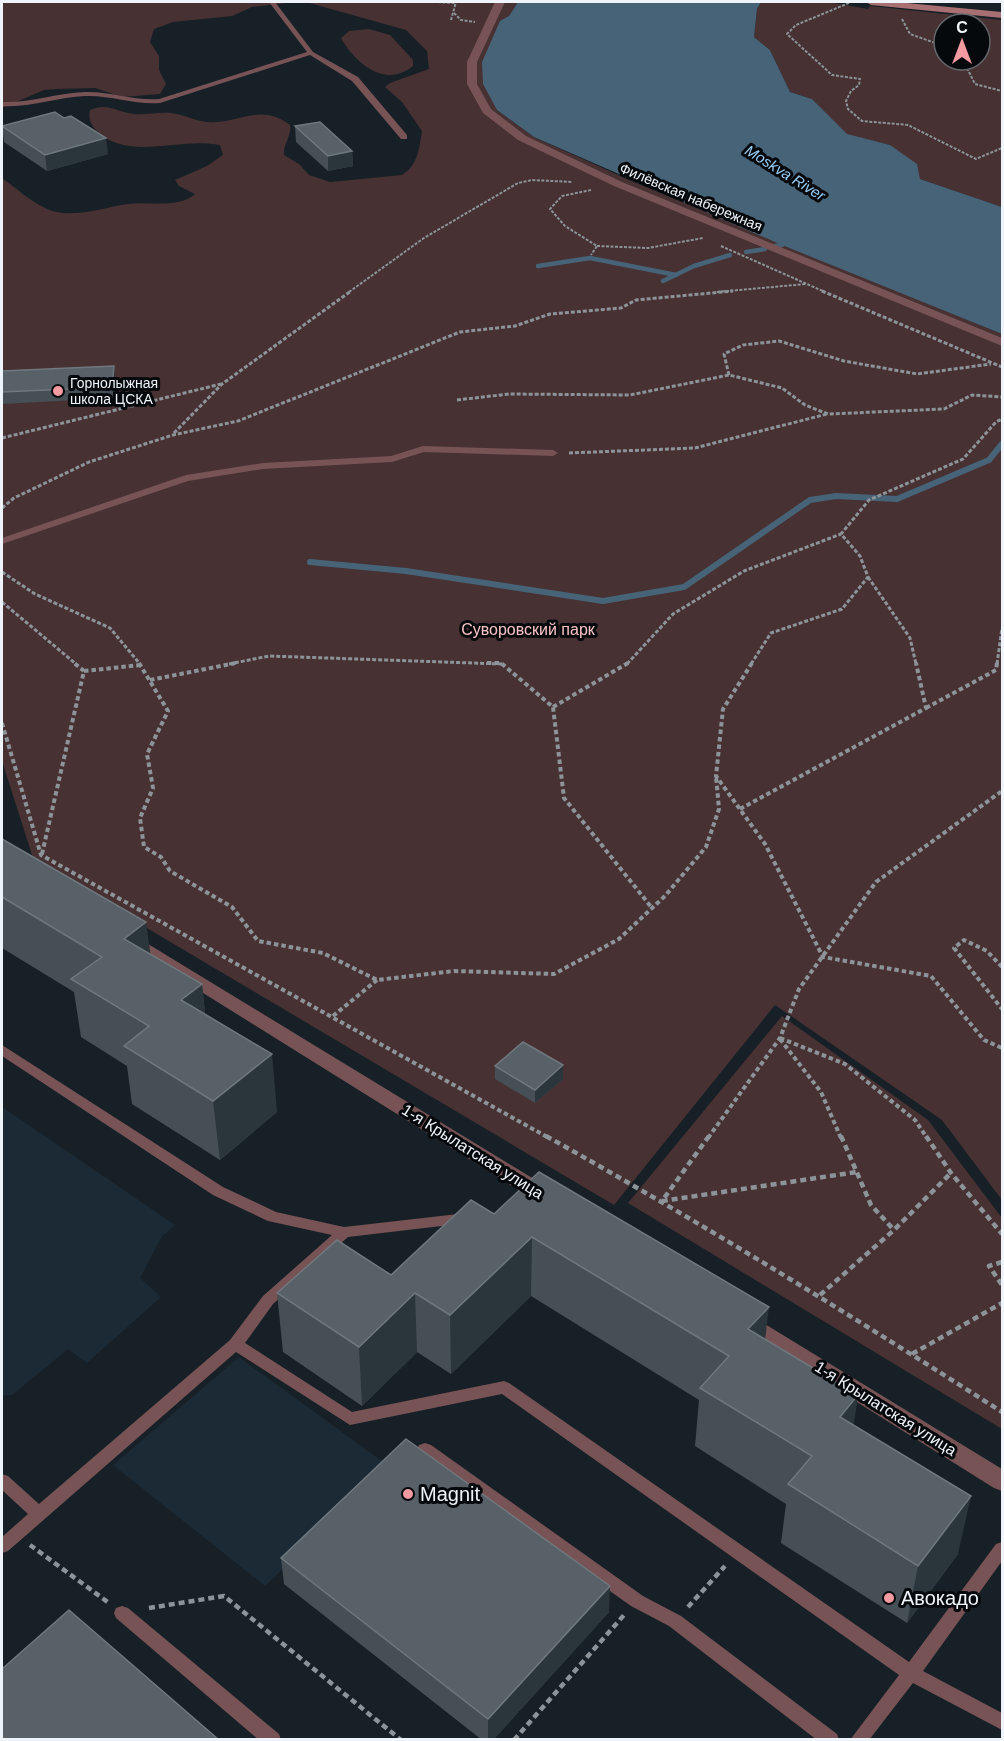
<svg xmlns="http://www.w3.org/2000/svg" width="1004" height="1741" viewBox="0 0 1004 1741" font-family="Helvetica,sans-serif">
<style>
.built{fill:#1c2a35}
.green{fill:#473132;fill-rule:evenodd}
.water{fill:#476377}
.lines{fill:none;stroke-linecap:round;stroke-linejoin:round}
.stream-far1{stroke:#476377;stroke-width:4.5}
.stream{stroke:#476377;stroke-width:6}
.path-far3{stroke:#8c9499;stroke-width:2;stroke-dasharray:3 1.5;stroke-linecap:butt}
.path-far2{stroke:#8c9499;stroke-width:3;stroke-dasharray:4 2;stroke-linecap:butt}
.path-far1{stroke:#8c9499;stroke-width:4;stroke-dasharray:4.5 3;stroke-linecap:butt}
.path{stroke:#8c9499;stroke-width:4.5;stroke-dasharray:6 4;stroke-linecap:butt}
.lane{fill:#775355;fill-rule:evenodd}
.street{fill:#775355;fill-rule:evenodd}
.secondary{fill:#a87073;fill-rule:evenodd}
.wall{fill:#464f56}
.shaded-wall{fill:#2b353c}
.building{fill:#586168;stroke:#6f787e;stroke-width:1.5}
.poi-dot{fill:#f49aa1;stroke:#06090c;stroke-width:2}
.labels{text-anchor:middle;stroke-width:6;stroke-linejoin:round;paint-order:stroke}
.far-street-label{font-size:14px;fill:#eef4f9;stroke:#06090c}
.far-poi-label{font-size:14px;fill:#eef4f9;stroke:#06090c;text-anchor:start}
.far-water-label{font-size:15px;font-style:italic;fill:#99cdf4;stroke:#06090c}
.park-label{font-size:16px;fill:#f8c3c6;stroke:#06090c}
.street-label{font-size:16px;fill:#eef4f9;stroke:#06090c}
.near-poi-label{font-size:20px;fill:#eef4f9;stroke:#06090c;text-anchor:start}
</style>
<rect width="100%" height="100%" fill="#172027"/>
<g class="built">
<polygon points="2,1107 175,1225 162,1236 140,1278 161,1297 87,1363 68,1349 12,1395 2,1396"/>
<polygon points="239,1357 390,1467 265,1586 113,1465"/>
</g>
<g class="green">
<polygon points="2,2 295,2 252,7 232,16 173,22 154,29 150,42 159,56 159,70 166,84 160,94 122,97 95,88 57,89 44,90 2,108"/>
<path d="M306,2H518L509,16L497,110L534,137L629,180L1002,334V1200L942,1120L775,1005L614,1205L34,861L2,761V178C16,188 31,202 47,209C70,220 105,207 128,204C149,201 178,209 195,194L179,186L175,180L207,166L223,155L220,145C178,137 129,162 97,131C91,125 88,119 90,110C108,102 116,112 134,114C146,115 158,112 171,113C183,114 194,121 207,122C240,124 260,102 290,125C292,136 283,144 284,155L299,164L309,175L330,182L402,175C418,165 419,149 422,131L402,102L385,87L390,83L429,69L427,51L406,30Z"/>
<path d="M761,2H828L868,9L870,6L1002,20V207L920,179L890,145L847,135L812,99L790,92L770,50L754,37L757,9ZM944,24H980V60H944Z"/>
<path d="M369,29L390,35L413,60V66C385,89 355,63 341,38L349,31Z"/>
<polygon points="782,1016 928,1120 1002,1218 1002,1429 628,1203"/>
</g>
<polygon class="water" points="518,2 761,2 757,9 754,37 770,50 790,92 812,99 847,134 890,145 917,164 920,179 1002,207 1002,334 782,245 534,137 497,110 483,84 482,62 500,21 509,16"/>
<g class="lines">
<g class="stream-far1">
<polyline points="775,246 782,245"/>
<polyline points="746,252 765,249"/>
<polyline points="538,266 590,258 676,275"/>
<polyline points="663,281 694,266 730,255"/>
</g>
<polyline class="stream" points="310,562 406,571 603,601 684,587 810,500 836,496 897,499 989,460 1002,444"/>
<g class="path-far3">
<polyline points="438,2 455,3"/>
<polyline points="849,3 796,25 787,34 832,75 860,79 859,85 851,91 846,101 848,109 862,121 908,125 976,159 1002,148"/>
<polyline points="454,13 461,20 475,22"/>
<polyline points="902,19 910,34 944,46"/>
<polyline points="451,20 456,2"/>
<polyline points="963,60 975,84 1002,91"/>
<polyline points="591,190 562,196 550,209 565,226 597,246 591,255"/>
<polyline points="597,246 648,248 703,238"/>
<polyline points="721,246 825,292"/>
<polyline points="349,292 424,238 518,183 532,180 572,182"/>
<polyline points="717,292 806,284"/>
</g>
<g class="path-far2">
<polyline points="822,291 1002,367"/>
<polyline points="729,375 724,354 743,345 779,341 844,361 917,374 991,364"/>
<polyline points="457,400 509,394 630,395 729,375 782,388 805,405 828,414 944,409 972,395 1002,397"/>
<polyline points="174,433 222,384 351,291"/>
<polyline points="2,438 221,384"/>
<polyline points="569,453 695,448 827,414"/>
<polyline points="2,508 14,498 89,462 173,435 238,421 460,332 515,326 550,314 621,308 636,300 733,291"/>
<polyline points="2,572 35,594 110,628 140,664"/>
<polyline points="868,577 910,638 916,664"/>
<polyline points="2,602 76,664"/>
<polyline points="229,664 269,656 502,664"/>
<polyline points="627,664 673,614 744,571 841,534"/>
<polyline points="751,664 771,633 842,609 868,577 860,556 841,534 869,500 963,459 996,422 1002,419"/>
<polyline points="997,664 1002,628"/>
</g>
<g class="path-far1">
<polyline points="139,663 168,711 147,754 153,788 140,818 144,847 161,857 170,871 232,907 258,941 323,953 377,980 454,971 554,974 619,939 665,896 706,847 719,809 716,776"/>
<polyline points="487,663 501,663 553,707 564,798 652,908"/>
<polyline points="752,663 723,709 716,776 765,844 823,957 931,976 984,1040 1002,1048"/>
<polyline points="84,671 141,665"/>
<polyline points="150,680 236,663"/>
<polyline points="553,707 628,663"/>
<polyline points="926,708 996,670 997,663"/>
<polyline points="2,723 41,855 549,1138"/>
<polyline points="740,809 926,708 916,663"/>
<polyline points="42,854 84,671 74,663"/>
<polyline points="1002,967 987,951 964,940 954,948 1002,1009"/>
<polyline points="333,1016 377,980"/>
<polyline points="780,1038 845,1064 915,1120 927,1138"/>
<polyline points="780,1039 821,1092 841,1138"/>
<polyline points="708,1138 780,1038 799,989 876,882 1002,791"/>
</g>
<g class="path">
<path d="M546,1136C702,1223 852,1316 1002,1412"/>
<polyline points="709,1136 662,1201 857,1172"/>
<polyline points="841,1136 871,1205 894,1230"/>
<polyline points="926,1136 951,1173 1002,1234"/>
<polyline points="1002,1262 989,1266 1002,1285"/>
<polyline points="820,1295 894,1230 951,1173"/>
<polyline points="912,1354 1002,1303"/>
<polyline points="30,1545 109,1603"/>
<polyline points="688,1607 725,1566"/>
<polyline points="149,1608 224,1596 401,1740"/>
<polyline points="514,1740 624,1615"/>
</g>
<g class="lane">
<path d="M269,2H275L313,52L358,77L407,135V139H401L352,81L310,55L160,103C135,105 111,95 85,96C57,97 30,108 2,106V102C30,103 57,93 85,92C110,91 134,101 159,99L307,52Z"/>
<polygon points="423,446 553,450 558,453 553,456 424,452 392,462 263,469 188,481 2,544 2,538 186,475 263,463 391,456"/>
<polygon points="2,1045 223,1187 276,1212 344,1227 467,1213 472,1214 474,1218 472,1222 467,1223 348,1237 273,1304 245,1343 352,1412 504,1381 509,1383 909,1662 996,1544 1002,1542 1002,1561 923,1671 1002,1713 1002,1730 913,1683 869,1740 850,1740 899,1675 502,1394 350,1425 236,1352 8,1551 2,1553 2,1537 28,1514 2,1490 2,1474 8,1476 39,1504 230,1340 263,1296 332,1235 268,1221 213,1195 2,1056"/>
<polygon points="425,1443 431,1445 643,1596 681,1616 837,1734 839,1740 817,1740 669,1626 631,1606 419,1455 417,1450 419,1445"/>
<polygon points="122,1606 128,1608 279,1734 281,1740 259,1740 116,1618 114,1613 116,1608"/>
</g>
<g class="street">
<polygon points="495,2 505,2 477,62 477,84 491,109 526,136 622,182 1002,338 1002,346 614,186 518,140 483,113 467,84 467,62"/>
<polygon points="130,933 552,1190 556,1196 552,1202 545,1204 538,1202 123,943 121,939 123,935"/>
<polygon points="747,1313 1002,1469 1002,1491 994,1488 739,1328 736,1322 739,1316"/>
</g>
<polygon class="secondary" points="866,2 896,2 1002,12 1002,18 871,5"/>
</g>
<g class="wall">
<polygon points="2,126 108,154 47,171 4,142"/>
<polygon points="295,126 352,151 353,166 328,171 296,142"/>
<polygon points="2,371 115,378 114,398 2,404"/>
<polygon points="2,839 151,954 202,984 205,1014 277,1112 220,1160 132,1104 127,1066 81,1037 74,992 2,948"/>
<polygon points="563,1065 563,1079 535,1103 495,1079 495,1066"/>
<polygon points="494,1214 765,1339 858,1395 853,1425 958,1554 907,1623 781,1543 786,1504 695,1446 699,1400 531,1296 451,1374 417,1352 362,1406 283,1352 277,1293 391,1275"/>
<polygon points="281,1558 609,1612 493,1740 482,1740 284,1584"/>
</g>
<g class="shaded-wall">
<polygon points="106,138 108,154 47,171 45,155"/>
<polygon points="352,151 353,166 328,171 328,156"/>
<polygon points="114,366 115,378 114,398 112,387"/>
<polygon points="146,922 154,980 124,939"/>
<polygon points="202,984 208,1042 181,1000"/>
<polygon points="272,1054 277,1112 220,1160 213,1101"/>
<polygon points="563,1065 563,1079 535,1103 535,1090"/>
<polygon points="532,1237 531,1296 451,1374 450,1315"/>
<polygon points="415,1293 417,1352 362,1406 359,1347"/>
<polygon points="769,1307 762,1365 748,1329"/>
<polygon points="858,1395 849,1454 840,1417"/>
<polygon points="971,1496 958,1554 907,1623 918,1566"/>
<polygon points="610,1586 609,1612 493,1740 488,1740 488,1719"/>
</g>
<g class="building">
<polygon points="55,112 64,118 71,116 106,138 45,155 2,126"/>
<polygon points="320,122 352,151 328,156 295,126"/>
<polygon points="114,366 112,387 2,392 2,371"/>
<polygon points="2,839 146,922 124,939 202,984 181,1000 272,1054 213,1101 124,1046 149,1026 71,979 102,957 2,897"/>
<polygon points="523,1042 563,1065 535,1090 495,1066"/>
<polygon points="539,1172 769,1307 748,1329 858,1395 840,1417 971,1496 918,1566 788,1484 812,1456 700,1388 729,1356 532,1237 450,1315 415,1293 359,1347 277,1293 337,1240 391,1275 471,1200 494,1214"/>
<polygon points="406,1439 610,1586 488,1719 281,1558"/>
<polygon points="69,1610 219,1740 2,1740 2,1669"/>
</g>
<g class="poi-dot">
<circle cx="58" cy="391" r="6"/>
<circle cx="408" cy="1494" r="6"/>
<circle cx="889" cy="1598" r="6"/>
</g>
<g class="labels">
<g class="far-street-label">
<text transform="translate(691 197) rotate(23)" y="5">Филёвская набережная</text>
</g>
<g class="far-poi-label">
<text x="70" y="388">Горнолыжная<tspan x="70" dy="16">школа ЦСКА</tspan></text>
</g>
<g class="far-water-label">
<text transform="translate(785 173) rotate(32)" y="5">Moskva River</text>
</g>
<g class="park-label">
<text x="528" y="635">Суворовский парк</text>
</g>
<g class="street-label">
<text transform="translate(473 1151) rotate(32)" y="6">1-я Крылатская улица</text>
<text transform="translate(886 1408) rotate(32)" y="6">1-я Крылатская улица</text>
</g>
<g class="near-poi-label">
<text x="420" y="1501">Magnit</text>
<text x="901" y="1605">Авокадо</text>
</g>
</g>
<rect width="1004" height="1741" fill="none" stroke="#eef4f9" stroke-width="6"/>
<g transform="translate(962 42)"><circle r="28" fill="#06090c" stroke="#63676b" stroke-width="1.5"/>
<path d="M0-4.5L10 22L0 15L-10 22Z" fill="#f49aa1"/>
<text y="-9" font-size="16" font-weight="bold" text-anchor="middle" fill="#eef4f9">С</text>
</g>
</svg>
